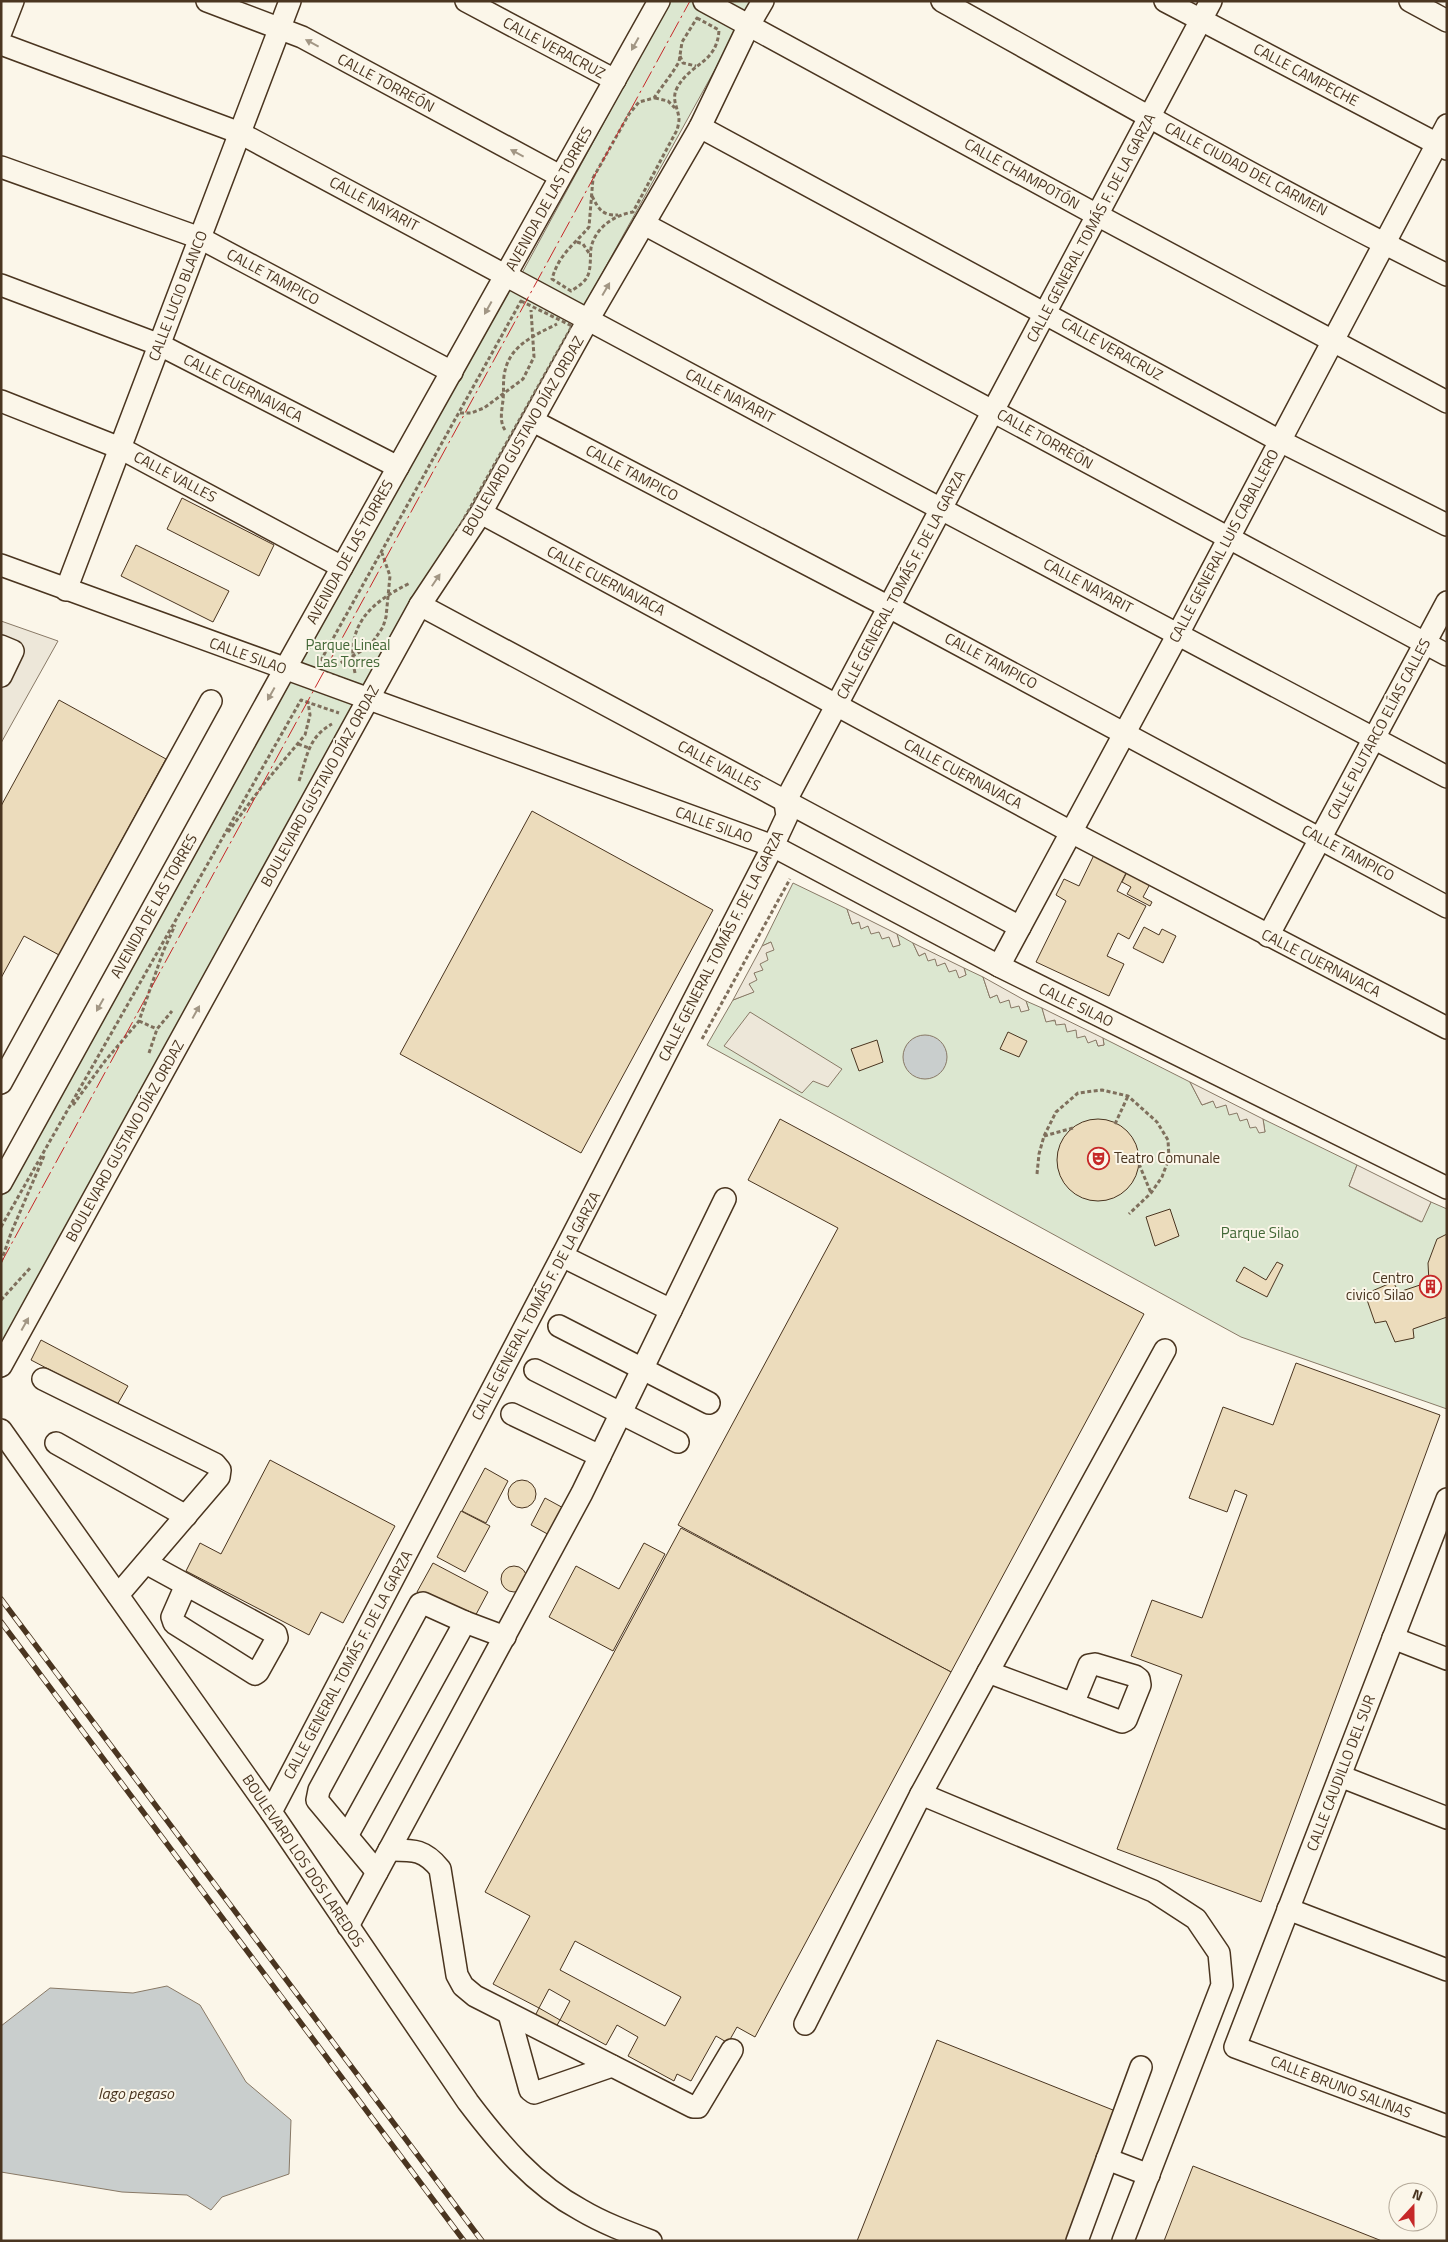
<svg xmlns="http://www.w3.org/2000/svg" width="1448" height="2242" viewBox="0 0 1448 2242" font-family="'Titillium Web',sans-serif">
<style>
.green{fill:#dce7d0;stroke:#887966}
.parking{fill:#ede7d9;stroke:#887966}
.water{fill:#c9cecd;stroke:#887966}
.building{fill:#ecdcbc;stroke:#4a3520;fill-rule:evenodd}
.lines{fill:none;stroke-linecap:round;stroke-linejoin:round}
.minor-casing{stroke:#4a3520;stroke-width:24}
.path{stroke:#7f6f5c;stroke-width:3;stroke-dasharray:4 2.5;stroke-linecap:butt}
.minor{stroke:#fbf6e9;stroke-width:21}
.rail-casing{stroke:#4a3520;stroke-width:5.5}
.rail{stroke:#fbf6e9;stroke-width:4;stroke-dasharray:11;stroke-linecap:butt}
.power{stroke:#c62828;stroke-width:1;stroke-dasharray:18 4 2.5 4;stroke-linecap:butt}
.oneway{fill:#a29684}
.labels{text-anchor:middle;stroke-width:4;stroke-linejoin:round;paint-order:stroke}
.street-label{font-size:15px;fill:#4a3520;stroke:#fbf6e9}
.park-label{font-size:15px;fill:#436837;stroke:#fbf6e9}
.poi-label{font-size:15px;fill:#4a3520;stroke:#fbf6e9;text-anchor:start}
.water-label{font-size:16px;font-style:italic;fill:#4a3520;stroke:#fbf6e9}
</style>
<rect width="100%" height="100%" fill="#fbf6e9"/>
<g class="green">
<polygon points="670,1 753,1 365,701 1,1365 1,1197 513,283 516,284"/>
<path d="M793,883L847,909L852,924L859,922L889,937L900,945L897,934L913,943L919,956L925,953L966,975L964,968L983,977L990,998L997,995L1029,1010L1026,1001L1042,1008L1046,1021C1064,1018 1080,1034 1096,1040L1098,1046L1104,1045L1103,1038L1190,1082L1202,1105L1213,1101L1226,1105L1265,1132L1263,1119L1357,1165L1349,1186L1421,1222L1431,1202L1447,1209V1409L1241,1337L707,1045L733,1000L753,992L749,984L771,942L762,946Z"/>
</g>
<g class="parking">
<polygon points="1,621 58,641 1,743"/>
<polygon points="847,909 897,934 900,945 893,947 889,937 882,939 879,932 871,934 868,926 861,929 859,922 852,924"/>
<polygon points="771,942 774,950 766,953 768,960 760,964 763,970 754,973 757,980 749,984 754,992 733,1000 762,946"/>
<polygon points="913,943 964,968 966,975 959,978 956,970 949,972 945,963 937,966 935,959 928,961 925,953 919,956"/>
<polygon points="983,977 1026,1001 1029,1010 1021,1012 1019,1006 1011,1008 1009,1000 1000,1003 997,995 990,998"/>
<polygon points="1042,1008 1103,1038 1104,1045 1098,1046 1096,1040 1088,1043 1085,1036 1077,1038 1076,1030 1067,1032 1065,1024 1056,1025 1055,1020 1046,1022"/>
<polygon points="750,1012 842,1069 828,1087 813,1081 802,1093 724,1046"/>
<polygon points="1190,1082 1263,1119 1265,1132 1259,1133 1256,1127 1250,1128 1247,1119 1240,1121 1237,1113 1229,1115 1226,1105 1216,1108 1213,1101 1202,1105"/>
<polygon points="1357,1165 1431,1202 1422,1222 1349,1186"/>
</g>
<g class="water">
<circle cx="925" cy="1057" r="22"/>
<polygon points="167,1986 200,2005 246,2082 291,2120 289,2174 222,2197 211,2210 187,2195 122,2192 1,2172 1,2026 50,1988 133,1993"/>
</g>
<g class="building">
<polygon points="182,498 274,545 259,576 167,529"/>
<polygon points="136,545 229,591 213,622 121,576"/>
<polygon points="59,700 166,759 59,955 24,936 1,978 1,806"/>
<polygon points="532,811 713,910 581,1153 400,1054"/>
<polygon points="1094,855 1127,871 1117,891 1146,906 1129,939 1118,933 1107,956 1124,964 1109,996 1036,962 1066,901 1056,895 1064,879 1079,886"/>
<polygon points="1127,872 1150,884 1143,897 1152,902 1150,906 1127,894 1131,887 1122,882"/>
<polygon points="1144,927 1159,935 1162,929 1176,936 1163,963 1133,948"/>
<polygon points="1008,1032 1027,1041 1019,1057 1000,1049"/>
<polygon points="877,1040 883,1062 859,1071 851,1049"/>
<polygon points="780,1119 1144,1314 951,1672 678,1525 838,1228 748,1180"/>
<circle cx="1098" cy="1160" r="41"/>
<polygon points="1170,1209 1179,1236 1155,1246 1146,1217"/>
<polygon points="1447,1234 1447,1317 1413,1329 1414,1338 1395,1342 1386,1321 1375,1323 1365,1294 1393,1282 1399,1292 1429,1282 1428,1263 1437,1239"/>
<polygon points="1277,1262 1283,1265 1267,1297 1236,1281 1244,1267 1266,1280"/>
<polygon points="41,1340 128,1386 117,1405 31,1360"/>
<polygon points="1296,1363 1440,1415 1261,1902 1117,1849 1182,1675 1131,1656 1152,1600 1202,1618 1247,1495 1235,1490 1227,1512 1189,1498 1223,1407 1273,1425"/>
<polygon points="270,1460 395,1526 343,1623 321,1612 309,1635 186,1571 200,1543 221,1554"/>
<polygon points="485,1468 508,1481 486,1523 462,1511"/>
<circle cx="522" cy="1494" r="14"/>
<polygon points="545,1498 567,1510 553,1537 531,1525"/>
<polygon points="461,1511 490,1526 465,1572 437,1557"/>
<path d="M681,1528L951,1672L755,2037L737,2027L728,2043L716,2036L691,2081L677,2074L674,2081L628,2056L638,2037L617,2025L606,2045L560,2020L570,2001L549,1989L539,2008L493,1984L530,1916L485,1892ZM575,1941L681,1997L665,2026L560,1970Z"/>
<polygon points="644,1543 665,1554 613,1651 549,1617 576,1566 619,1589"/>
<polygon points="433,1563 488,1592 472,1622 417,1592"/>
<circle cx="514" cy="1579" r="13"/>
<polygon points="539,2008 560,2020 556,2027 535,2016"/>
<polygon points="937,2040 1118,2112 1067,2241 857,2241"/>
<polygon points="1193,2166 1382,2241 1164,2241"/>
</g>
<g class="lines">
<defs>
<g id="minor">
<polyline points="207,1 302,37 560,176"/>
<polyline points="466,1 615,80"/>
<polyline points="704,1 1097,215 1447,402"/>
<path d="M942,1C1109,94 1275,190 1447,275"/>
<polyline points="1165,1 1447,149"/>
<polyline points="1410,1 1447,21"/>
<polyline points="1,32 13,1"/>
<polyline points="1,44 240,133 941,509 1447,777"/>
<polyline points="700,127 1280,441 1447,525"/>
<polyline points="1,167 200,238 452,372"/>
<polyline points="644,224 1447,655"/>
<polyline points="1,285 160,345 398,467"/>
<polyline points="1,401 120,448 342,567"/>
<polyline points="533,421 889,607 1447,907"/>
<polyline points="481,513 1071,832 1447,1028"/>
<polyline points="1,565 773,846 999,966 1447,1188"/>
<polyline points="66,590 290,1"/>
<polyline points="420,605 1020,927"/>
<polyline points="1,646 13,651 1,676"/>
<polyline points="1268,936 1447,602"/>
<polyline points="999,966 1178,634 1447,125"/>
<polyline points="1,1083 211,701"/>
<polyline points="1,1183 285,669 659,1"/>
<polyline points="562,1256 671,1310"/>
<polyline points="559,1326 709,1403"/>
<polyline points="1,1366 420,605 481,513 588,320 700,127 749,25 763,1"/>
<polyline points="535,1370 678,1442"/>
<polyline points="43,1379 215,1464 220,1470 219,1477 118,1595"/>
<polyline points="512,1414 600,1456"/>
<path d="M1,1430L271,1812L468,2102C499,2143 534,2185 581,2210C603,2223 627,2232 651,2241"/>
<polyline points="56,1443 186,1516"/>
<polyline points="1447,1499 1235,2047 1447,2126"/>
<polyline points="146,1563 276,1634 277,1638 258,1672 255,1674 174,1623 172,1617 186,1585"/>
<polyline points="1393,1638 1447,1659"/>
<polyline points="988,1672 1122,1722 1126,1720 1140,1685 1139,1679 1135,1676 1095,1664 1089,1665 1073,1704"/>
<polyline points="1340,1776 1447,1818"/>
<polyline points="921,1794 1153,1891 1196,1919 1219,1953 1222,1985 1123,2241"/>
<polyline points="271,1812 562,1256 773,846 787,816 785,802 1211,1"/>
<polyline points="347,1836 465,1622"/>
<path d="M389,1850C413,1850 424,1849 440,1869L457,1975L463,1986L475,1996L693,2107H698L732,2050"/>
<polyline points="377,1872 317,1800 319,1790 420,1604 423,1603 465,1622 505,1637"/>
<polyline points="1288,1909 1447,1970"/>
<polyline points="348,1926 582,1493 725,1199"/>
<polyline points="509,2014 530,2090 534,2093 612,2066"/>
<polyline points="805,2024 921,1794 1165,1350"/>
<polyline points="1107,2159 1149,2175"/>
<polyline points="1077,2241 1141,2067"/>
</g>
</defs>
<use href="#minor" class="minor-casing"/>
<g class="path">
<path d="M697,18L719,30C717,64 691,62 677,88C671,100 678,107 679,119C679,122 678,127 677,130L633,212C614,215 595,228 591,248C590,256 591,264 589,272C587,281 579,286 571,291L552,279C559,254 573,246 589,227L593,178L629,114L639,102L654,98L672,73L679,62L682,42Z"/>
<polyline points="680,56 683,63 696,66"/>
<polyline points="655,98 668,101 675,108"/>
<path d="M592,196C598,208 602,216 618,215"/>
<polyline points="577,242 583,244 591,256"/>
<polygon points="521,301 572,326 368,690 316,669"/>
<polyline points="460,413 471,413 484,408 523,379 534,357 531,310"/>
<path d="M505,430C499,421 502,410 503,400C504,392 503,384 504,376C508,346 533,336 557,324"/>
<polyline points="335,666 370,646 383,627 386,617 390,576 382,553"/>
<path d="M355,673C345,625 370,603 410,583"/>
<polyline points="298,744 309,748"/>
<path d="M299,781C307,757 308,737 332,724"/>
<polyline points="228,832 263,785 305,735 310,715 308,702"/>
<polyline points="139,1021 157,1029"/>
<polyline points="702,1039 790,879"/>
<polyline points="149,1053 157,1029 172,1011"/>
<polyline points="73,1105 105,1061 139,1021 163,952 175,925"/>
<polyline points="1115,1124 1128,1096"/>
<polyline points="1044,1136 1073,1128"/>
<polyline points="1139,1164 1151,1193"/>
<polyline points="1037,1174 1039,1154 1044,1136 1056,1112 1078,1093 1102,1090 1128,1096 1157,1122 1168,1140 1169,1158 1162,1177 1151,1193 1129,1214"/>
<polyline points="1,1227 301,700 339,713"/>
<polyline points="1,1262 11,1233 44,1156"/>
<polyline points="1,1300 31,1267"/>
</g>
<use href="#minor" class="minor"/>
<defs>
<g id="rail">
<polyline points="1,1599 482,2241"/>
<polyline points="1,1622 464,2241"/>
</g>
</defs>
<use href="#rail" class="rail-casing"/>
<use href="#rail" class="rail"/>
<polyline class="power" points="1,1263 690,1"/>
</g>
<defs><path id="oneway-solid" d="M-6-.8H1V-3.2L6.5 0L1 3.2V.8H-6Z" transform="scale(1.25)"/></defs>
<g class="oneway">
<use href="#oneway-solid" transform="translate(312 43) rotate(-152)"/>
<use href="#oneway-solid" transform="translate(635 44) rotate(119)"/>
<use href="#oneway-solid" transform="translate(517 153) rotate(-152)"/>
<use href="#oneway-solid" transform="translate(606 289) rotate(-60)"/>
<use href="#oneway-solid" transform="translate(488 308) rotate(119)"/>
<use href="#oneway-solid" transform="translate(436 580) rotate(-56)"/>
<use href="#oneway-solid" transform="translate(271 694) rotate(119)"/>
<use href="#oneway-solid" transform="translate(100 1005) rotate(119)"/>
<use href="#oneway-solid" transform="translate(196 1012) rotate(-61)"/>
<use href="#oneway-solid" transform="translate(25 1324) rotate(-61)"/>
</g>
<defs>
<symbol id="theatre-ring" viewBox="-11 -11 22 22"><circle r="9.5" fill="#fbf6e9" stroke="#c62828" stroke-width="1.5"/><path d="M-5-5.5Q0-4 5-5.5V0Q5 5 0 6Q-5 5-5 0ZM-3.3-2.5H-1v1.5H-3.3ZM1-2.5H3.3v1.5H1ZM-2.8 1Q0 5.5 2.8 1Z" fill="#c62828"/></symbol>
<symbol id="building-ring" viewBox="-11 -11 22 22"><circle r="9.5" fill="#fbf6e9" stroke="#c62828" stroke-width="1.5"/><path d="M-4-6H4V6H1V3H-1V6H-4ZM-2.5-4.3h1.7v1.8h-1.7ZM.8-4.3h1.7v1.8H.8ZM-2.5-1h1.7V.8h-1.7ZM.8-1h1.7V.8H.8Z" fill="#c62828"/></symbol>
</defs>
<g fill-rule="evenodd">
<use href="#theatre-ring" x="1086" y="1146" width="25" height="25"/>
<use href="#building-ring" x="1418" y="1274" width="25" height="25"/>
</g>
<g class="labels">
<g class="street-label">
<text transform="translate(554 48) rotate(28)" y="5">CALLE VERACRUZ</text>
<text transform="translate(1306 75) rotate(28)" y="5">CALLE CAMPECHE</text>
<text transform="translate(386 83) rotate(28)" y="5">CALLE TORREÓN</text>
<text transform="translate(1246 169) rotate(28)" y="5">CALLE CIUDAD DEL CARMEN</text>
<text transform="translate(1022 174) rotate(29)" y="5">CALLE CHAMPOTÓN</text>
<text transform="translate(549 199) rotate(-61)" y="5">AVENIDA DE LAS TORRES</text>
<text transform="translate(374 204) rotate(28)" y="5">CALLE NAYARIT</text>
<text transform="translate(1091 228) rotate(-62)" y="5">CALLE GENERAL TOMÁS F. DE LA GARZA</text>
<text transform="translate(273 277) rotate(28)" y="5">CALLE TAMPICO</text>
<text transform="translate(178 296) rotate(-69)" y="5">CALLE LUCIO BLANCO</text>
<text transform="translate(1112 349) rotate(29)" y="5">CALLE VERACRUZ</text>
<text transform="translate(243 388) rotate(27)" y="5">CALLE CUERNAVACA</text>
<text transform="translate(730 396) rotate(28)" y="5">CALLE NAYARIT</text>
<text transform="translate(523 436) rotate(-60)" y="5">BOULEVARD GUSTAVO DÍAZ ORDAZ</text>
<text transform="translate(1045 439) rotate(29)" y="5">CALLE TORREÓN</text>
<text transform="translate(632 473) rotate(28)" y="5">CALLE TAMPICO</text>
<text transform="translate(175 477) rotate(28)" y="5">CALLE VALLES</text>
<text transform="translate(1224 546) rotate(-62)" y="5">CALLE GENERAL LUIS CABALLERO</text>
<text transform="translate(350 552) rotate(-61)" y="5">AVENIDA DE LAS TORRES</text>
<text transform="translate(606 581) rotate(28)" y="5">CALLE CUERNAVACA</text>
<text transform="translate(901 585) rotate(-62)" y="5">CALLE GENERAL TOMÁS F. DE LA GARZA</text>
<text transform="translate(1088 586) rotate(28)" y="5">CALLE NAYARIT</text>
<text transform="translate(248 656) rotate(20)" y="5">CALLE SILAO</text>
<text transform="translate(991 661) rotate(28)" y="5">CALLE TAMPICO</text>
<text transform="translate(1379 729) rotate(-62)" y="5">CALLE PLUTARCO ELÍAS CALLES</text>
<text transform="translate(719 766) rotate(28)" y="5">CALLE VALLES</text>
<text transform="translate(963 774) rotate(28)" y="5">CALLE CUERNAVACA</text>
<text transform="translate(320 786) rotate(-61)" y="5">BOULEVARD GUSTAVO DÍAZ ORDAZ</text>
<text transform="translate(714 825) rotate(20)" y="5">CALLE SILAO</text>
<text transform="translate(1348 853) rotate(28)" y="5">CALLE TAMPICO</text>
<text transform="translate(154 906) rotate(-61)" y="5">AVENIDA DE LAS TORRES</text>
<text transform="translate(721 946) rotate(-63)" y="5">CALLE GENERAL TOMÁS F. DE LA GARZA</text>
<text transform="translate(1321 963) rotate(27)" y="5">CALLE CUERNAVACA</text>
<text transform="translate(1076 1005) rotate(26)" y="5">CALLE SILAO</text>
<text transform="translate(125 1141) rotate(-61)" y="5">BOULEVARD GUSTAVO DÍAZ ORDAZ</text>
<text transform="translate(536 1306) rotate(-62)" y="5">CALLE GENERAL TOMÁS F. DE LA GARZA</text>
<text transform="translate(348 1665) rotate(-62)" y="5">CALLE GENERAL TOMÁS F. DE LA GARZA</text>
<text transform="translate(1341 1773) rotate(-69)" y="5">CALLE CAUDILLO DEL SUR</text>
<text transform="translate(303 1861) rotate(56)" y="5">BOULEVARD LOS DOS LAREDOS</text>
<text transform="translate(1341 2087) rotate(21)" y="5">CALLE BRUNO SALINAS</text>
</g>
<g class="park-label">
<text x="348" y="650">Parque Lineal<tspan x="348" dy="17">Las Torres</tspan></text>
<text x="1260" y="1238">Parque Silao</text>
</g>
<g class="poi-label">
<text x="1114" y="1163">Teatro Comunale</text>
<text x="1414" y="1283" text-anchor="end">Centro<tspan x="1414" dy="17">civico Silao</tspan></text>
</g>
<g class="water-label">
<text x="136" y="2099">lago pegaso</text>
</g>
</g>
<rect width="1448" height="2242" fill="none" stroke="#4a3520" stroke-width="5"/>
<g transform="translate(1413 2207) rotate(21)"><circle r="24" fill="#fbf6e9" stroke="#b4a999"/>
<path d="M0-4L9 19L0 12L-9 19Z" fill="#c62828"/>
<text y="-8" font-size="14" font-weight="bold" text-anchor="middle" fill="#4a3520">N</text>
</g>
</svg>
